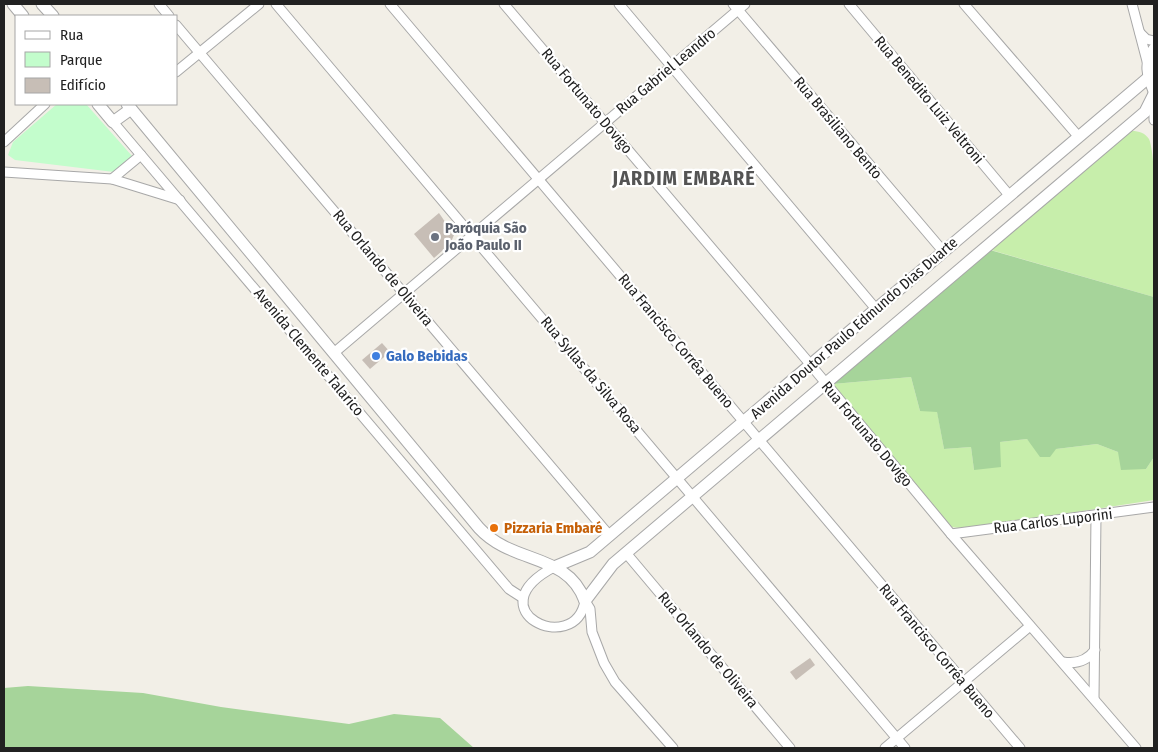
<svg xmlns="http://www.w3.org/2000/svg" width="1158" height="752" viewBox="0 0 1158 752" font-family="'Fira Sans Condensed',sans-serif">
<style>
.grass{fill:#c7eeab}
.forest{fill:#a6d49a}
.park{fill:#c3fdcc}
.building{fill:#c7beb6}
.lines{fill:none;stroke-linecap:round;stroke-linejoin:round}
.minor-casing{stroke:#a8a8a8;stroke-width:11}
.tertiary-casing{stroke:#a8a8a8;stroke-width:13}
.minor{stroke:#fff;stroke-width:9}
.tertiary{stroke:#fff;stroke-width:11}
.worship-dot{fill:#6b7280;stroke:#fff;stroke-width:2}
.shop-dot{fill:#3f7fe0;stroke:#fff;stroke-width:2}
.food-dot{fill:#e8710a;stroke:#fff;stroke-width:2}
.labels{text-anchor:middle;stroke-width:4.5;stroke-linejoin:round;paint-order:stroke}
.street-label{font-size:15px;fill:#212121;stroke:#fff}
.worship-label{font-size:15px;font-weight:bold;fill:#5b616d;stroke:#fff;text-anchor:start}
.shop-label{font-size:15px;font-weight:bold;fill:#366cbe;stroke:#fff;text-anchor:start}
.food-label{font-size:15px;font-weight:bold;fill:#c56008;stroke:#fff;text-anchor:start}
.district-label{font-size:20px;font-weight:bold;letter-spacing:1px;fill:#545454;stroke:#fff}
</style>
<rect width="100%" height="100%" fill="#f2efe7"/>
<g class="grass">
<path d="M1132,131C1139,131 1145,133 1149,139C1158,160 1154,267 1154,297L991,250L1126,132Z"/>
<polygon points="911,377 920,411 937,411 944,449 971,447 974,470 1000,442 1027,439 1035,447 1056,449 1097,444 1118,452 1146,469 1154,457 1154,500 966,529 952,527 945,522 833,384"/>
</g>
<g class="forest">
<polygon points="990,250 1154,297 1154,457 1146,469 1121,470 1118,452 1097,444 1056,449 1050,457 1040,457 1027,439 1000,442 1001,467 974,470 971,447 944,449 937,412 920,411 911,377 833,384"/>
<polygon points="28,686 143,693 221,707 349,724 394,714 440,718 474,748 4,748 4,688"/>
</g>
<polygon class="park" points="57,104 86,104 132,156 114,172 15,160 8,155 13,142"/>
<g class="building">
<polygon points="439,213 454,235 450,244 434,258 414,234"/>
<polygon points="382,343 390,352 370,369 362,360"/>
<polygon points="810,658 815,665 796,680 790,672"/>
</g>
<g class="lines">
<defs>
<g id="minor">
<polyline points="159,4 169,16"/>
<polyline points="276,4 905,748"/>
<polyline points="390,4 1020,748"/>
<polyline points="504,4 805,358 951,534 1136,748"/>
<polyline points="619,4 876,309"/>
<polyline points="733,4 943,251"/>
<polyline points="849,4 1009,195"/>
<polyline points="964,4 1078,136"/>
<polyline points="1132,4 1147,61"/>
<polyline points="176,25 609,535"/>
<polyline points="1140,33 1146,39 1154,41"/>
<polyline points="176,72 259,4"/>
<polyline points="1154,99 1154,120"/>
<polyline points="113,122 509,589 523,598"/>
<polyline points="4,142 45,104"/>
<polyline points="4,172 112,179 180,200"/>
<polyline points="112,179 141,155"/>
<polyline points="335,352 745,4"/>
<polyline points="951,534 1154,507"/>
<polyline points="626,553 790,748"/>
<path d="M554,567C473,610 575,658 585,601"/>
<polyline points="585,601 590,609 592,632 604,663 615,682 673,748"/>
<path d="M1063,662C1075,664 1087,661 1095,650"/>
<polyline points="1094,698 1096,516"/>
<polyline points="885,748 1030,626"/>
</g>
<g id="tertiary">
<polyline points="13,4 23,16"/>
<polyline points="42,4 53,16"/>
<path d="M1154,49C1144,63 1148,76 1154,91"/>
<polyline points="98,104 113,122 131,109"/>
<path d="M127,104L479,528C513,565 567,552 585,601"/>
<polyline points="554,567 590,552 1148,78"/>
<polyline points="585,601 613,564 1145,112 1154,94"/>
</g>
</defs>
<use href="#minor" class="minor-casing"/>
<use href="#tertiary" class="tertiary-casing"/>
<use href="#minor" class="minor"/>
<use href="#tertiary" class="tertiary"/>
</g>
<circle class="worship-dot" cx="435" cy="237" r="5"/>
<circle class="shop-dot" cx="376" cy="356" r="5"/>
<circle class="food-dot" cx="494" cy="528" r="5"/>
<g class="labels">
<g class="street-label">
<text transform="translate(666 71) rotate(-40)" y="5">Rua Gabriel Leandro</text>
<text transform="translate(929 100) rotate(50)" y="5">Rua Benedito Luiz Veltroni</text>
<text transform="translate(587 101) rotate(50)" y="5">Rua Fortunato Dovigo</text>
<text transform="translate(838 128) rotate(50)" y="5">Rua Brasiliano Bento</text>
<text transform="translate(383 268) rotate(50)" y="5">Rua Orlando de Oliveira</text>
<text transform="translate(854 328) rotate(-41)" y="5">Avenida Doutor Paulo Edmundo Dias Duarte</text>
<text transform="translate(676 341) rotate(50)" y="5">Rua Francisco Corrêa Bueno</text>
<text transform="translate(309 352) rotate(50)" y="5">Avenida Clemente Talarico</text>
<text transform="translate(591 375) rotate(50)" y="5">Rua Syllas da Silva Rosa</text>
<text transform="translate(867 434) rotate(50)" y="5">Rua Fortunato Dovigo</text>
<text transform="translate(1053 521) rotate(-7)" y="5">Rua Carlos Luporini</text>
<text transform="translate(708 650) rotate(50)" y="5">Rua Orlando de Oliveira</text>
<text transform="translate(937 651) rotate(50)" y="5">Rua Francisco Corrêa Bueno</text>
</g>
<g class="worship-label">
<text x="445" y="233">Paróquia São<tspan x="445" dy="17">João Paulo II</tspan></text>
</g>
<g class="shop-label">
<text x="386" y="361">Galo Bebidas</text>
</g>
<g class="food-label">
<text x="504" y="533">Pizzaria Embaré</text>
</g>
<g class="district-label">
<text x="684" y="185">JARDIM EMBARÉ</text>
</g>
</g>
<rect width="1158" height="752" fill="none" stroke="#212121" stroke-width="10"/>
<rect x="15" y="15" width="162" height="90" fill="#ffffff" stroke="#a6a6a6"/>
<rect x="25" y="31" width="25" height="8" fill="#ffffff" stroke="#a6a6a6"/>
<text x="60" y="40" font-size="15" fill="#212121">Rua</text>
<rect x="25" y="52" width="25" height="15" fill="#c3fdcc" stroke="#a6a6a6"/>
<text x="60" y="65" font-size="15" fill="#212121">Parque</text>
<rect x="25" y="78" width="25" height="15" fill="#c7beb6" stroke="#a6a6a6"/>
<text x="60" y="90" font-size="15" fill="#212121">Edifício</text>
</svg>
